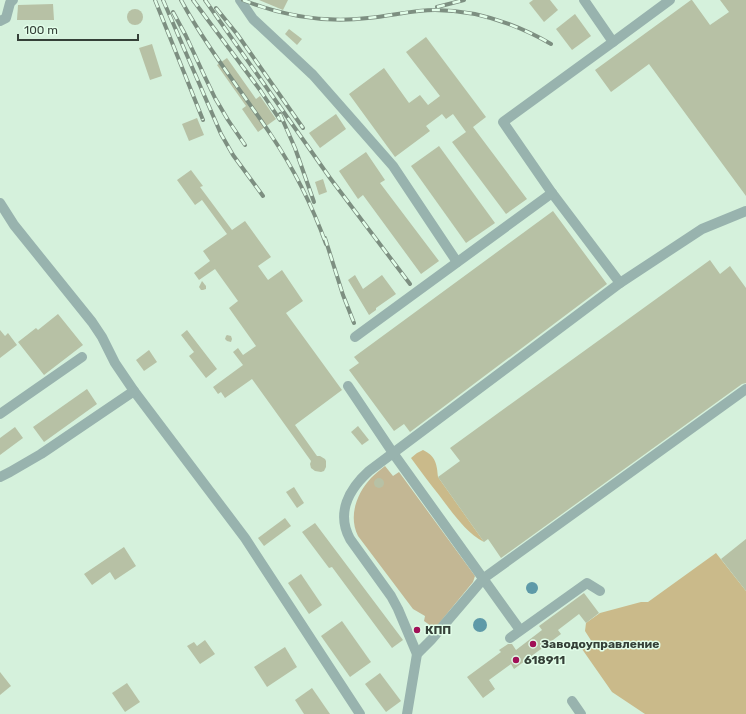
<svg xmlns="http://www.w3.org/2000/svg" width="746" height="714" viewBox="0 0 746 714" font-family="Rubik,sans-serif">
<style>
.green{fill:#c3b794}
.forest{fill:#caba8a}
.water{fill:#5e9aa8}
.building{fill:#b7c1a5}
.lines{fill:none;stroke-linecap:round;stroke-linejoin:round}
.minor{stroke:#98b3ae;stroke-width:10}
.rail-casing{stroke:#7d8f81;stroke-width:4}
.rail{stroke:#e2fee9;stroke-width:2.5;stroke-dasharray:8;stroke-linecap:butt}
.poi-dot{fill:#a11057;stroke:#e2fee9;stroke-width:1.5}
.labels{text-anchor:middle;stroke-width:3;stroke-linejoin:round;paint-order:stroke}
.poi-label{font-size:12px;font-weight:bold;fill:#354038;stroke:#e2fee9;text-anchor:start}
</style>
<rect width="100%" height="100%" fill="#d5f1dc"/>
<path class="green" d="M385,466L393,476L399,472L475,576L473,582L436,627L434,628L424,621L425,616L413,609L358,536C348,516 357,493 371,478C375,474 380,470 385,466Z"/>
<g class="forest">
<path d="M423,450C436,456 437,465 438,477L484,542C465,532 452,512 439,495C429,483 420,470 411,458L417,453Z"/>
<polygon points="716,553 746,591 746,714 645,714 612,692 582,649 592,642 585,631 586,623 600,613 641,602 648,602"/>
</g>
<g class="water">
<circle cx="532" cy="588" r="6"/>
<circle cx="480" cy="625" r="7"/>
</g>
<g class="building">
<polygon points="259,0 288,0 283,10"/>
<polygon points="533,0 550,0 558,10 544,22 529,3"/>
<polygon points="691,0 692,0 710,25 729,12 720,0 746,0 746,196 649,64 611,92 595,70"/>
<polygon points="53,4 54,20 17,20 18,5"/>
<circle cx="135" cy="17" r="8"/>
<polygon points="575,14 591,36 572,50 556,29"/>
<polygon points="289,29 302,39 297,45 285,34"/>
<polygon points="426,37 486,117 473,127 527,199 506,214 452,142 466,132 453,114 446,119 442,114 426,126 430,131 395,157 349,94 384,68 409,103 420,95 428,105 440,96 406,52"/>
<polygon points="152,44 162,76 150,80 139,48"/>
<polygon points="227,58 256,99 260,96 276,119 258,132 242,109 246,106 217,65"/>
<polygon points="336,114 346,129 320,148 309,133"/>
<polygon points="197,118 204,135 189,141 182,124"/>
<polygon points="439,146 495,223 466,243 411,166"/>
<polygon points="366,152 385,180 380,183 439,261 421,274 363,195 358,199 339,171"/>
<polygon points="191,170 203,186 200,187 232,230 245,221 271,257 258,266 268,280 282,270 303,301 286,313 342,390 295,425 317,456 320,456 325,459 326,461 326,467 324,471 321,472 315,471 311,468 310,464 311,461 252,379 225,398 221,392 218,394 213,387 243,365 233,352 238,348 243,355 256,346 229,308 238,301 215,269 199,280 194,273 210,261 203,251 227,234 202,200 195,205 177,180"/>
<polygon points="323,179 327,192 319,195 315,182"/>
<polygon points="553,211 607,284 410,432 404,424 394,431 349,370 359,363 354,357"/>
<polygon points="710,260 720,274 730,266 746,288 746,383 742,384 501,558 488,539 484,542 438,477 460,461 450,448"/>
<polygon points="355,275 363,289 382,275 396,294 376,308 376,310 369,315 348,280"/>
<polygon points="202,281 206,286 206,289 203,290 201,290 199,287"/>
<polygon points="58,314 83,345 44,375 18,342 36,328 38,330"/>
<polygon points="0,330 5,336 8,333 17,345 0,358"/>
<polygon points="187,330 217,369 206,378 189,356 194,352 181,335"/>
<polygon points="227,335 231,336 232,339 231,342 227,341 225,339 226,336"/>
<polygon points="149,350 157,362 144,371 136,360"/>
<polygon points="87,389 97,404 44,442 33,427"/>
<polygon points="358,426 369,440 362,445 351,432"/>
<polygon points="15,427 23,438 0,455 0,438"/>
<circle cx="379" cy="483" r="5"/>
<polygon points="294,487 304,503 297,508 286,492"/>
<polygon points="285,518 291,526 264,546 258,538"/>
<polygon points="315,523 403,640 392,648 332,567 329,568 302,532"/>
<polygon points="746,539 746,591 721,559"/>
<polygon points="124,547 136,566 115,580 110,572 92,585 84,574"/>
<polygon points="301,574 322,605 309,614 288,583"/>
<polygon points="584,593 599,613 586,623 579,614 558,630 561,634 541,649 514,669 511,664 489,680 495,689 483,698 467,677 501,652 499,650 508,644 512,644 516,650 542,630 539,626"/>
<polygon points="342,621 371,662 350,677 321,636"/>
<polygon points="205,640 215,654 200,664 187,646 194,642 197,646"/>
<polygon points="285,647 297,667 267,687 254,667"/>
<polygon points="0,672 11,686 0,695"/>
<polygon points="380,673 401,701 386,712 365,684"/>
<polygon points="127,683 140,702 125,712 112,693"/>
<polygon points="312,688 330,714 304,714 295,700"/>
</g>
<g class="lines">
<g class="minor">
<polyline points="240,0 253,19 313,75 393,166 457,262"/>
<polyline points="584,0 613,42"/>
<polyline points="0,21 6,18 10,3 13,0"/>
<polyline points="0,203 14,225 92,322 102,337 115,363 134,391 245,538 360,714"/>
<polyline points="620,283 552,193 503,122 613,42 670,0"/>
<polyline points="355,337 552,193"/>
<polyline points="348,386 393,453 520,630"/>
<polyline points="0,414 82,357"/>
<polyline points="0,477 10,472 41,454 134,391"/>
<polyline points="510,638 587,583 600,591"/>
<path d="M417,654L398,609L391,596L350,539C336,513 349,489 369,471L620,283L702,229L746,211"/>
<polyline points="572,701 581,714"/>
<polyline points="407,714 417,654 431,640 484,578 746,389"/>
</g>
<defs>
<g id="rail">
<polyline points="155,0 203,120"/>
<polyline points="163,0 221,134 233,155 263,196"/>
<path d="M181,0C207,48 241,90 271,135C294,169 312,205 326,244"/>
<polyline points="193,0 260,90 280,120"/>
<polyline points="205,0 330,178 410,284"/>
<path d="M243,0C283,16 326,23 368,18C391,16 413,10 435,10C476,10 516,24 551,44"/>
<polyline points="437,7 464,0"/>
<polyline points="216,8 237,34 303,128"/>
<polyline points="173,12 186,36 204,75 215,98 228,120 245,145"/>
<polyline points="280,114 295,148 314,202"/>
<polyline points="325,238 343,295 354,323"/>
</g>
</defs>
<use href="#rail" class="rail-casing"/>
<use href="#rail" class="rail"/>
</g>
<g class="poi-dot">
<circle cx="417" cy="630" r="4"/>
<circle cx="533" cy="644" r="4"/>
<circle cx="516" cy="660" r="4"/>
</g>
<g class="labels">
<g class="poi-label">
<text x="425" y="634">КПП</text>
<text x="541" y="648">Заводоуправление</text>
<text x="524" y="664">618911</text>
</g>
</g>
<path d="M18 34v6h120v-6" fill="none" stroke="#354038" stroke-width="2"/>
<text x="24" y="34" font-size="12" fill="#354038" stroke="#e2fee9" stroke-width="3" paint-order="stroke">100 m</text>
</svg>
